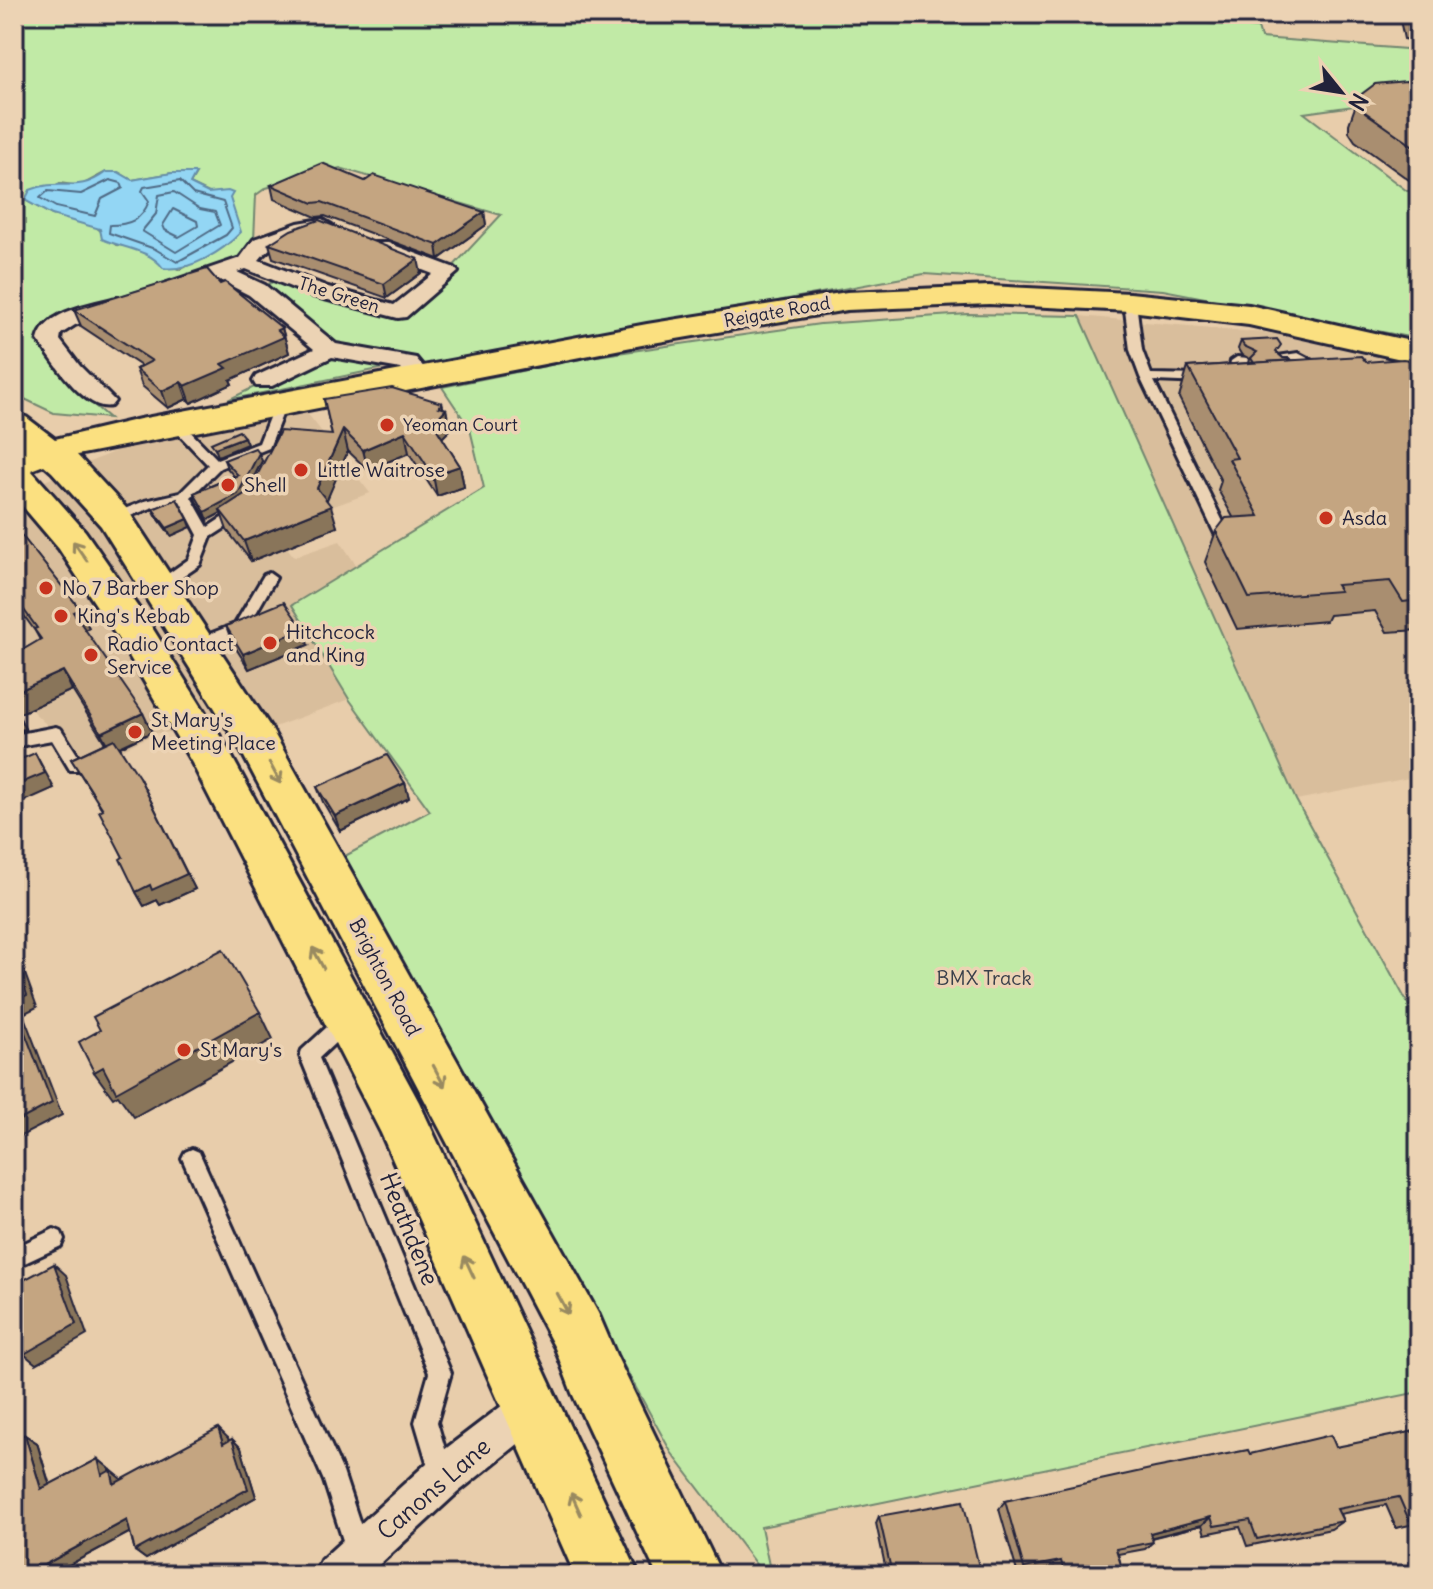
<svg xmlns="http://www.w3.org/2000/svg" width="1433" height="1589" viewBox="0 0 1433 1589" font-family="Delius,sans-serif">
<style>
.built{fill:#d9be9c}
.green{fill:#c1eaa6;stroke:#728670;stroke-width:2;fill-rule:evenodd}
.water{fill:#93d6f4;stroke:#668eaa;stroke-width:2}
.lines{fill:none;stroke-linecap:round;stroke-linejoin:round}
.shore{stroke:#4f6a85;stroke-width:2}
.lane-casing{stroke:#22223b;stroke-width:6}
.street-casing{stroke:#22223b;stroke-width:6}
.highway-casing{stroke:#22223b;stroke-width:6}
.lane{fill:#ecd3b4;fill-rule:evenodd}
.street{fill:#ecd3b4;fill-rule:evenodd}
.highway{fill:#fbe080;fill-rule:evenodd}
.wall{fill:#a98e6f;stroke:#22223b;stroke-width:2}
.shaded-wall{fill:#89745a;stroke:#22223b;stroke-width:2}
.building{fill:#c4a581;stroke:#22223b;stroke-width:2}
.oneway{stroke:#998a61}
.poi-dot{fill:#c8321e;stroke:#ecd3b4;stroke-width:3}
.labels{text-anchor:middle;stroke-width:7;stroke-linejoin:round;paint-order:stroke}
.far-street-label{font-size:18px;fill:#22223b;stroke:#ecd3b4}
.far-poi-label{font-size:18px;fill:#22223b;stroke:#ecd3b4;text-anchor:start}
.poi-label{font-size:20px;fill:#22223b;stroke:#ecd3b4;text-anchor:start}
.street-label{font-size:20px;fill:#22223b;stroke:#ecd3b4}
.park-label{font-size:20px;fill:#3a404b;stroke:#ecd3b4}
.near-street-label{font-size:24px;fill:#22223b;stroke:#ecd3b4}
</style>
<rect width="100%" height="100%" fill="#e8cdab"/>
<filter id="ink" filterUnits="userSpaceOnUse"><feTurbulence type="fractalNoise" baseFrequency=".0125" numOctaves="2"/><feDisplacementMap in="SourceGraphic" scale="16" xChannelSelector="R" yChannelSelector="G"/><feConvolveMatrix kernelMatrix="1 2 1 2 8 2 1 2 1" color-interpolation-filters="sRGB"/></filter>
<g filter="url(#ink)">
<g class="built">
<polygon points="1080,316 1296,336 1419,367 1419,776 1296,800"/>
<polygon points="307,413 370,493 273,528 294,557 340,541 356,565 292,605 349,699 272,728 156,733 89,766 14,693 14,494 118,450 170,436"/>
</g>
<g class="green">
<path d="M14,14H1115L1258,28L1261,38L1419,50V97L1304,113L1407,191L1419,190V339L1163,290L924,274L425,366L408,363L228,400L329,350L257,290L280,278L398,312L448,272L501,215L340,168L266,188L256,195L254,240L234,261L52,317L35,341L80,393L109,418L54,413L14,394ZM106,172H118L132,180L172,173L196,174L190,184L209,193H218L231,242L180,270L129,246L116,245L94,225L52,215L25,200L60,183L80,186Z"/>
<polygon points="968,314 1080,316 1296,800 1419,1024 1419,1392 761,1527 771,1575 764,1575 671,1452 345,856 430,811 349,699 292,605 484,488 470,429 442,387 590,357 820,324"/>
</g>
<path class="water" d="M106,172H118L132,180L172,173H196L190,184L208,193L228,191L233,193L230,198L241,232C223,251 190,272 163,268C149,249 122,248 102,239L100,229L52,215L25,200L30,190C61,177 76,195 106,172Z"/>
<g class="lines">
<g class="shore">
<polygon points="110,180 121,183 123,188 102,199 95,216 56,207 40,198 48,191 81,194"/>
<path d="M180,181L193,194L223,202L232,228L226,235L177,262L155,249L109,233L110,225C129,225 142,220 149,201L142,191L144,187Z"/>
<polygon points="174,192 200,209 215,212 220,225 176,252 142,231 156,214 159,195"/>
<polygon points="173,209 197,221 198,226 179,237 165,230 163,225"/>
</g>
<defs>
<g id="lane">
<polygon points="1130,299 1136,302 1142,350 1151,374 1204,375 1210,379 1204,383 1154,381 1230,536 1228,539 1218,539 1216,536 1140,377 1130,350 1124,302"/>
<polygon points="1298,353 1325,367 1327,370 1321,374 1296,361 1282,363 1276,359 1278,356"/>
<polygon points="1237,357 1249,358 1251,361 1242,365 1239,382 1233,386 1227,382 1231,361"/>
<polygon points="280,401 286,405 269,448 220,468 191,497 208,527 237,508 247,508 247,514 211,537 200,565 165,589 155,589 153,586 155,583 189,559 198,535 180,501 154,507 114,522 109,521 109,515 145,501 180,493 208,465 172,427 172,421 180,421 217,459 259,443 274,405"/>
<polygon points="269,573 276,578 245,632 202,649 192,649 190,645 192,641 235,624 264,575"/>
<polygon points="56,727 61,729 82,762 84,766 82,770 70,770 52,740 14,747 14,735"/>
<polygon points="345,1014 351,1016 354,1022 351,1028 319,1058 451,1373 437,1422 453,1476 450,1484 442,1487 434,1484 431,1476 415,1422 429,1373 300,1056 302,1050 339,1016"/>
<polygon points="192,1149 199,1152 343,1472 369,1551 365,1559 357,1563 349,1559 324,1481 182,1158 185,1152"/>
<polygon points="54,1229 61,1232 64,1239 61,1246 14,1268 14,1248"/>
</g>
<g id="street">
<path d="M322,219L332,225L329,229C304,236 275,238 259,260L328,287L394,305L433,274L374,251L371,247L374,243H388L455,268L458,272L406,317L398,318L313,296L246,269L237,272L265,285L336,344L416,358L431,376L428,381H412L401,369L332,357L272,386H256L253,381L256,376L314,349L249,295L218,279L174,293L163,287L167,283L240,258L254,239L298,223Z"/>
<path d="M117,298L125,299L128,304L125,309L75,325L61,334L60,340L80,366L115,401L111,406C85,412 52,360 38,340C45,311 92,304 117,298Z"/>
<polygon points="534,1386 548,1392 554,1406 548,1420 457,1493 368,1575 314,1575 321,1560 427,1463 520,1392"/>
</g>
<polygon id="highway" points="989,286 1130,293 1249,305 1419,343 1419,363 1249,325 1130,311 989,304 847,310 647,344 77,455 127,509 271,728 598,1313 616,1355 722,1575 657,1575 572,1393 555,1348 239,747 101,526 52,472 44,465 31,470 85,531 153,629 225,744 419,1102 639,1575 575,1575 381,1133 192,763 125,649 59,549 14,496 14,451 23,448 14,441 14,413 26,417 55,439 140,419 647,324 847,292"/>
</defs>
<use href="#lane" class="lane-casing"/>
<use href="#street" class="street-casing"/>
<use href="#highway" class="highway-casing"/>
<use href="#lane" class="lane"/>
<use href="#street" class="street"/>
<use href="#highway" class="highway"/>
</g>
<g class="wall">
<polygon points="1300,14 1419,14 1419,41 1404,39 1399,15 1329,17 1324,21"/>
<polygon points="1419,83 1419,183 1416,185 1355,141 1349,132 1349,124 1359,96"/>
<polygon points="365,181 484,212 486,225 439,259 325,216 316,217 274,199 271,185"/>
<polygon points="269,244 421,273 387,298 273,258"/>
<polygon points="220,284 282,328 289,353 230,380 232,384 191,403 187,399 168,408 142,386 136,369 141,366 81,326 74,310"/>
<polygon points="1241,341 1278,353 1283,358 1291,360 1366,362 1419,371 1419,630 1387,632 1375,611 1329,615 1326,621 1237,629 1205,562 1216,531 1233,517 1218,490 1221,481 1179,398 1188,367 1249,363 1250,359 1241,354 1238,349"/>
<polygon points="324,399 442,403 443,408 446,409 450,430 442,438 460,466 464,487 437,496 409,453 368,470 348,451 326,500 337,527 251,561 227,530 221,513 208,520 196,501 194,493 234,476 227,468 224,460 262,461 245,493 332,435"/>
<polygon points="153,509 188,519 191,527 171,536 157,517"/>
<polygon points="14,526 80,609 89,628 85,630 152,732 120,747 195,889 160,905 157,900 144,906 136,892 123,857 102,809 71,759 105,743 72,690 18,714 25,729 14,733 14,655 40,640 35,631 14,602"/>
<polygon points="226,626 308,645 249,669 232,642"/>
<polygon points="405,783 409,798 340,831 323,802 317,787"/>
<polygon points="25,1435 37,1443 50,1485 98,1459 122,1480 228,1438 229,1441 232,1439 241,1448 256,1497 146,1559 135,1551 130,1532 56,1572 40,1575 14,1575 14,1495 18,1494"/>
<polygon points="1419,1440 1419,1523 1396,1528 1386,1505 1340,1514 1343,1521 1331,1529 1247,1546 1240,1527 1205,1534 1202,1525 1151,1538 1153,1542 1145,1549 1118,1554 1122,1568 1114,1575 1056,1575 1054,1568 1018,1575 999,1509 1005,1501 1250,1454"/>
<polygon points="879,1516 981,1575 887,1575 876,1523"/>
</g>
<g class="shaded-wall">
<polygon points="484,212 486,225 439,259 437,245"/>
<polygon points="418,259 421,273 387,298 384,284"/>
<polygon points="282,328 289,353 230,380 232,384 191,403 185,386"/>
<polygon points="181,382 187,399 168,408 162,391"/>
<polygon points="442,403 444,411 446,409 450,430 436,444 433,423 439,407"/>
<polygon points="343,430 348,451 323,509 317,488"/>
<polygon points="405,432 409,453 368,470 363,450"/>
<polygon points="244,437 247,444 218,456 215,448"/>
<polygon points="259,453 262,461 241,502 220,510 221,513 208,520 205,512"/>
<polygon points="460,466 464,487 437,496 433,475"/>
<polygon points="331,506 337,527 251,561 244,541"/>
<polygon points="188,519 191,527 171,536 167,528"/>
<polygon points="80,609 89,628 82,631 73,612"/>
<polygon points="303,629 308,645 249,669 243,654"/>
<polygon points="63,671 72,690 18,714 25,729 14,733 14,693"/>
<polygon points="143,713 152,732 111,751 101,733"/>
<polygon points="35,753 54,788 18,804 14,796 14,786"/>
<polygon points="139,777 195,889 160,905 157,900 144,906 136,892"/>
<polygon points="405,783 409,798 340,831 335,816"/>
<polygon points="14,943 37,1007 23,1014 62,1115 19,1137 14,1131"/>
<polygon points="260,1012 273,1039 134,1117 118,1095 113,1098 94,1072 103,1067"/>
<polygon points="14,1188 20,1206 14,1209"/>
<polygon points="54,1264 66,1275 87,1335 36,1364 25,1355 14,1361 14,1344"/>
<polygon points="218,1428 228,1438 232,1452 223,1444"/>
<polygon points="25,1435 37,1443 53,1497 41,1489"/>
<polygon points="232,1439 241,1448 256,1497 146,1559 135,1551"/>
<polygon points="98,1459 109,1468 113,1484 102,1475"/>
<polygon points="111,1470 122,1479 125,1492 114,1484"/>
<polygon points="1211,1517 1202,1525 1141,1540 1150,1533"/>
<polygon points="127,1520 138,1528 56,1572 44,1565"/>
</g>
<g class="building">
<polygon points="1407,14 1419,14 1419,26 1409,25"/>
<polygon points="1406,81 1419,83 1419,150 1365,112 1359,104 1359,96 1375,84"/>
<polygon points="322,163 365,181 374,175 484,212 437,245 322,202 313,203 271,185"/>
<polygon points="319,220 418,259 384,284 269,244 291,230"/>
<polygon points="207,269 220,284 225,282 282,328 277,330 284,337 222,364 227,368 185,386 181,382 162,391 136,369 152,361 74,310"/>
<polygon points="1277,339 1281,345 1276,352 1283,358 1289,358 1291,360 1254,363 1251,358 1257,352 1244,346 1241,341"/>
<polygon points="1361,356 1366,362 1403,359 1410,360 1417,371 1419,371 1419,600 1403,602 1390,581 1336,585 1340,591 1249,598 1216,531 1226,518 1259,516 1229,459 1237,458 1188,367"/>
<polygon points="392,388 442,403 439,407 446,409 433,423 460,466 433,475 405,432 363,450 343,430 317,488 331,506 244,541 220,510 249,491 280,431 332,435 324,399"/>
<polygon points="239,431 244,437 215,448 211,443"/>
<polygon points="255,448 259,453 238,494 205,512 194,493 238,475 224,460"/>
<polygon points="177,499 188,519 167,528 153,509"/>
<polygon points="14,526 80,609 73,612 143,713 101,733 63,671 14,693 14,655 41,639 34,629 37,628 14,596"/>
<polygon points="284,602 303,629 243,654 226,626"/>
<polygon points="114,739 139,777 187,874 152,890 150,885 136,892 120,859 123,857 99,811 103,809 71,759"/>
<polygon points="35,753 45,773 14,786 14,762"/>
<polygon points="387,755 405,783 335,816 317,787"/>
<polygon points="223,949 260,1012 116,1092 103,1067 94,1072 79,1042 100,1030 93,1017"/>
<polygon points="14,956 27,995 14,1001"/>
<polygon points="14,1004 52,1103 14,1123"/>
<polygon points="54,1264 76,1324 24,1354 20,1340 14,1344 14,1285"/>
<polygon points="218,1428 223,1444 232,1439 248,1489 135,1551 127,1520 44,1565 14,1570 14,1495 18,1494 21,1435 25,1435 41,1489 98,1459 102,1475 111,1470 114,1484"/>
<polygon points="1415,1431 1419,1440 1419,1518 1409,1520 1399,1497 1337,1509 1343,1521 1257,1539 1250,1520 1214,1526 1211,1517 1150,1533 1153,1542 1116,1549 1122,1568 1092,1575 1065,1575 1061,1561 1024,1568 1005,1501 1155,1468 1248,1450 1250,1454 1331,1435 1336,1447"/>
<polygon points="963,1501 981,1575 956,1575 955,1572 941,1575 917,1575 916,1570 892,1574 879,1516"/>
</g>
<defs><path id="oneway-shaft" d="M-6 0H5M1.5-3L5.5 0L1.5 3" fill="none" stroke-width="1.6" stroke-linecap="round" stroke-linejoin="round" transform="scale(2)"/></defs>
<g class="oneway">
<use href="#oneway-shaft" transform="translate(80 551) rotate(-125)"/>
<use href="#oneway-shaft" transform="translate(275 773) rotate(62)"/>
<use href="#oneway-shaft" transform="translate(318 958) rotate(-118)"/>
<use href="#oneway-shaft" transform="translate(439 1076) rotate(62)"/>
<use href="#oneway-shaft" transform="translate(469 1267) rotate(-115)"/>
<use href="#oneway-shaft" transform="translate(563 1304) rotate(62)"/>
<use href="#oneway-shaft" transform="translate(576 1504) rotate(-114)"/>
</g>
</g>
<g class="poi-dot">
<circle cx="387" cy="425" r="8"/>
<circle cx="301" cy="470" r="8"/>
<circle cx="228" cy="485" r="8"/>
<circle cx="1326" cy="518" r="8"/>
<circle cx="46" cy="588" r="8"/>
<circle cx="61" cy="616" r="8"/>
<circle cx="270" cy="643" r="8"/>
<circle cx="91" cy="655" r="8"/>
<circle cx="135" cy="732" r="8"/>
<circle cx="184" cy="1050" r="8"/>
</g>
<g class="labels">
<g class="far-street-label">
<text transform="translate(339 295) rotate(17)" y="6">The Green</text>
<text transform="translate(777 312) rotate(-10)" y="6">Reigate Road</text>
</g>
<g class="far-poi-label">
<text x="403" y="431">Yeoman Court</text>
</g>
<g class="poi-label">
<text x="317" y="477">Little Waitrose</text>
<text x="244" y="492">Shell</text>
<text x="1342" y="525">Asda</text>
<text x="62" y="595">No 7 Barber Shop</text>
<text x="77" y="623">King's Kebab</text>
<text x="286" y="639">Hitchcock<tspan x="286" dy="23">and King</tspan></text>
<text x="107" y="651">Radio Contact<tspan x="107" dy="23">Service</tspan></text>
<text x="151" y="727">St Mary's<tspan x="151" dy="23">Meeting Place</tspan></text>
<text x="200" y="1057">St Mary's</text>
</g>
<g class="street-label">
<text transform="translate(385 977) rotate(62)" y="7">Brighton Road</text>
</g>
<g class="park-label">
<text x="984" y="985">BMX Track</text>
</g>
<g class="near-street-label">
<text transform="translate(409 1229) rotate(68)" y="8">Heathdene</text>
<text transform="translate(434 1489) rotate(-41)" y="8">Canons Lane</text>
</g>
</g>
<rect width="1433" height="1589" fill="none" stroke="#ecd3b4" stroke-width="48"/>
<rect x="24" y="24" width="1385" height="1541" fill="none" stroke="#22223b" stroke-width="3" filter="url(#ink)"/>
<g transform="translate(1341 92) rotate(120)" stroke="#ecd3b4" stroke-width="6" paint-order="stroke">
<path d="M0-6L14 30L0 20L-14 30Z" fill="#22223b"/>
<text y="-12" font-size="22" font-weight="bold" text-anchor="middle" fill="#22223b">N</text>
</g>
</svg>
